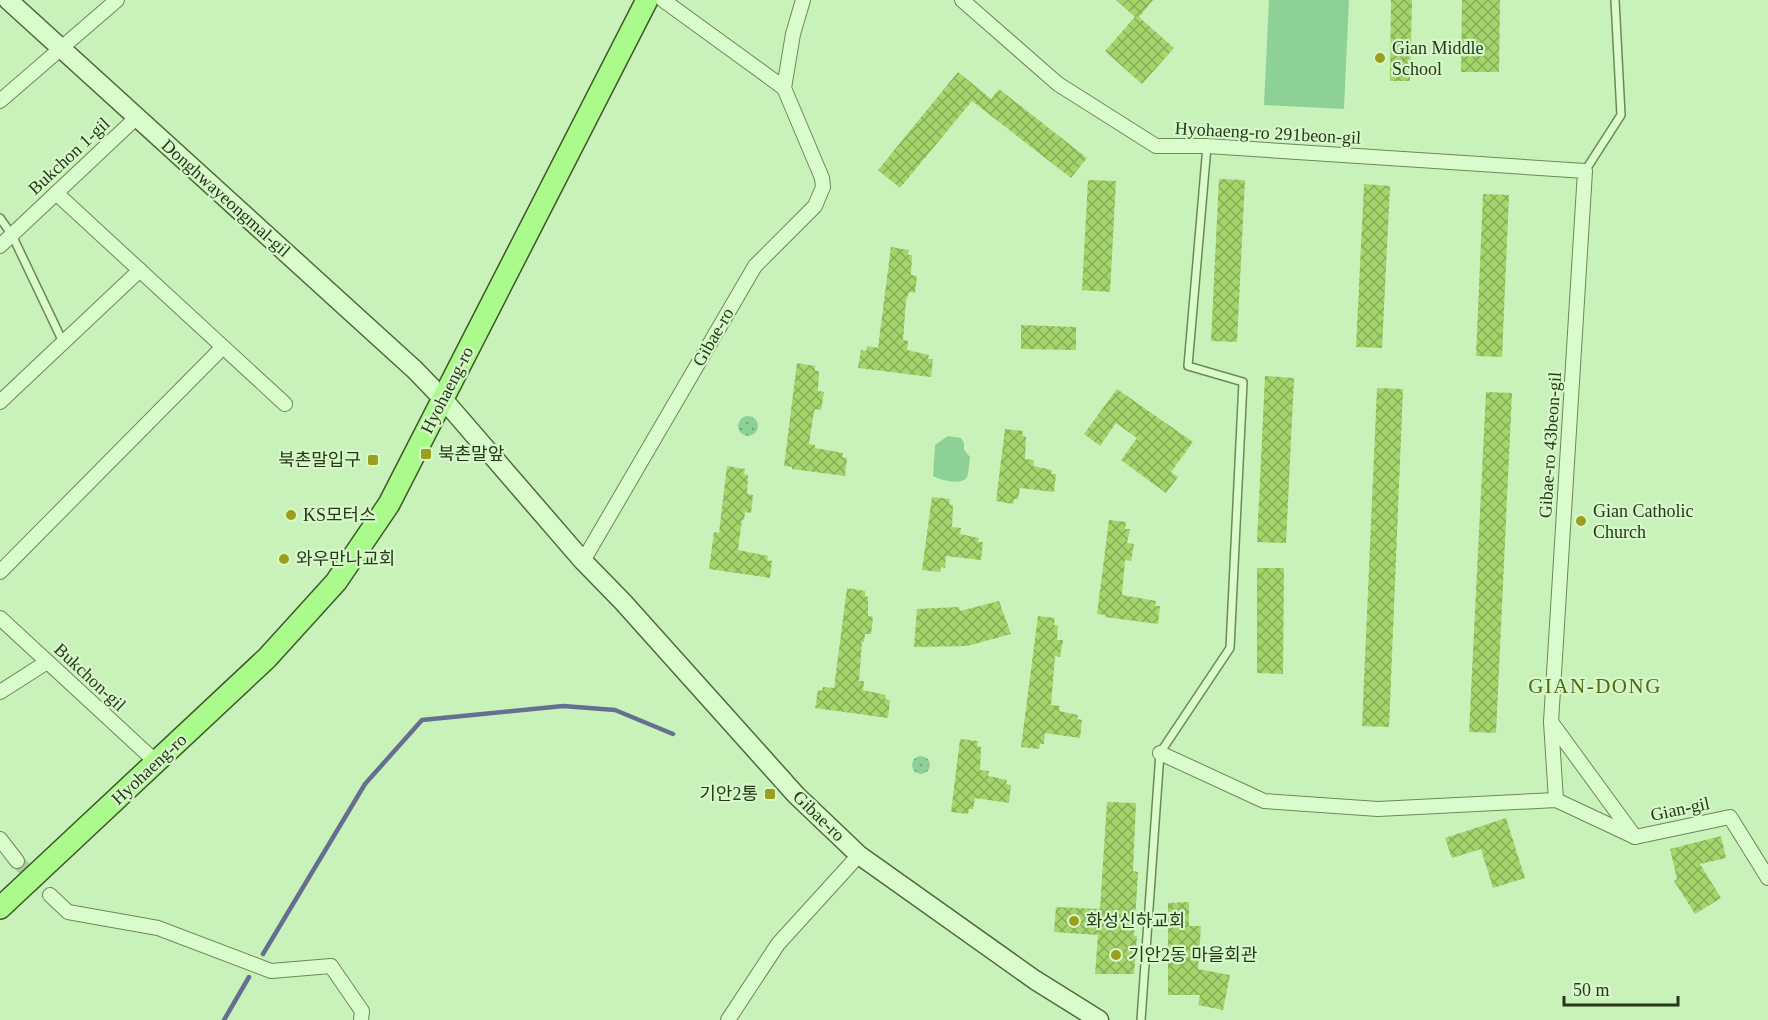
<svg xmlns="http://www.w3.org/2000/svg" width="1768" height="1020" viewBox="0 0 1768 1020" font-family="'Times New Roman','Noto Sans KR',serif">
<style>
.grass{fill:url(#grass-dots)}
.park{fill:#8dd197}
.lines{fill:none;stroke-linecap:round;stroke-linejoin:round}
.stream{stroke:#666f90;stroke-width:4.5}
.building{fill:url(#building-cross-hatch)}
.street-tunnel{stroke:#a9cd9a;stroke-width:14;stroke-dasharray:14 7;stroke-linecap:butt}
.lane-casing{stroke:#6b8a53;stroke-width:10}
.street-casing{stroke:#6b8a53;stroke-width:16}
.secondary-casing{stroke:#4f6b36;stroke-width:21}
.primary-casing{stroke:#3f5728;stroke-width:24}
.lane{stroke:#dafccd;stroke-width:7}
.street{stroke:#dafccd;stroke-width:14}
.secondary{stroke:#dafccd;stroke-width:18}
.primary{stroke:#abfb8c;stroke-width:21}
.poi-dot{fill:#9c9f1d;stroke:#d6f9ca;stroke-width:2}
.labels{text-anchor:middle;stroke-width:4.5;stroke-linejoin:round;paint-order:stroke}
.poi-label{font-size:18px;fill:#283719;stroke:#d6f9ca;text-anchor:start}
.street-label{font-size:18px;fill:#283719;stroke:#d6f9ca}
.quarter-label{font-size:21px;letter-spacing:1.5px;fill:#546814;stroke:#d6f9ca}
</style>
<defs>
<pattern id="grass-dots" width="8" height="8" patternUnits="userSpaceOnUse" patternTransform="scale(1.5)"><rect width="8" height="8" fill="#8dd197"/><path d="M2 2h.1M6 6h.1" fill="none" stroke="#73aa7a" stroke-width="1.8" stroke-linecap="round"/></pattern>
<pattern id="building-cross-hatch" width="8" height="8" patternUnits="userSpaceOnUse" patternTransform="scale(1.5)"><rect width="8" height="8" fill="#a5d46b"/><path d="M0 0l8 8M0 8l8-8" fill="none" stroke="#86ad57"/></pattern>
</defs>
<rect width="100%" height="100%" fill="#c9f2ba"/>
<g class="grass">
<circle cx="748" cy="426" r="10"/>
<circle cx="921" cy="765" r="9"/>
</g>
<g class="park">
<polygon points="1269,0 1349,0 1344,109 1264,105"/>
<path d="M948,436L961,438L964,443V450L970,457C969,463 969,472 967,477C962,486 940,480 933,476L935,445Z"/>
</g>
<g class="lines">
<g class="stream">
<polyline points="263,954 365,784 422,720 563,706 615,710 673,734"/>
<polyline points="224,1020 249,977"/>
</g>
</g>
<g class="building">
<polygon points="1116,0 1153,0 1139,17 1174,48 1142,84 1105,51 1135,17"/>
<polygon points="1391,0 1412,0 1410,81 1390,81"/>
<polygon points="1462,0 1500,0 1499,72 1461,72"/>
<polygon points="958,72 991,99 999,89 1087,158 1071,178 972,101 900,188 878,170"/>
<polygon points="1219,179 1245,180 1237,342 1211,341"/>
<polygon points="1088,180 1116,181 1110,292 1082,290"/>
<polygon points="1364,184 1390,186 1382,348 1356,347"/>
<polygon points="1483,194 1509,195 1502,357 1476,356"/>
<polygon points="891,247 909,250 908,255 912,255 911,275 917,276 915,293 909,292 906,301 903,340 908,341 907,350 929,355 928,359 933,359 931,377 858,368 861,350 866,351 867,346 878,348"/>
<polygon points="1021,325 1076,327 1076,350 1021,349"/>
<polygon points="797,363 815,366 815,371 819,371 818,391 824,392 821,410 815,409 813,417 809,444 815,445 815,448 843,453 842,457 847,458 845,476 792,469 792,467 784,466"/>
<polygon points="1265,376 1294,378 1286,543 1257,542"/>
<polygon points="1377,388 1403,389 1389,727 1362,726"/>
<polygon points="1117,389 1193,442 1171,472 1178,477 1166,493 1121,460 1137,438 1116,423 1100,446 1084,434"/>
<polygon points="1486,392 1512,393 1496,733 1469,732"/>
<polygon points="1005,429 1023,431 1022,436 1026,437 1025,459 1034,460 1033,466 1052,470 1051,474 1056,474 1054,492 1020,488 1018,499 1014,499 1013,504 996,501"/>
<polygon points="727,466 745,469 744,474 748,475 747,494 753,495 751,513 745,512 744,520 742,520 738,550 768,556 767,560 772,561 770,578 709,569 714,532 719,533"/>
<polygon points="932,497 950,499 949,504 953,505 952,527 961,528 960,534 979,538 978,542 983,542 981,560 946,556 945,568 941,567 940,572 922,570"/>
<polygon points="1109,520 1126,522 1125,529 1130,529 1127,543 1134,544 1131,561 1125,560 1122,595 1156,601 1155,606 1160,606 1158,624 1105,617 1105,615 1097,614"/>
<polygon points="1257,568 1284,568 1283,674 1257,673"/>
<polygon points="847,588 865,591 865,596 868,597 868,616 873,617 871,634 865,634 864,642 862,642 859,681 864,681 863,690 886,695 885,699 890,700 888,718 815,708 818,690 822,691 823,687 834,688"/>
<polygon points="999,601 1011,634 967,646 914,647 917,609 959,607 960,611"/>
<polygon points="1038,616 1055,618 1054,625 1058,626 1057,640 1063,640 1060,657 1055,656 1051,705 1060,706 1059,711 1078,715 1077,719 1082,720 1080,738 1045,733 1044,744 1040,744 1039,749 1021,747"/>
<polygon points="960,739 978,741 977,746 981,747 980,770 989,771 988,776 1007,780 1006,784 1011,785 1009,803 975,798 973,809 969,809 968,814 951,812"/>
<polygon points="1107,802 1136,803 1133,871 1138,872 1134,936 1137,936 1134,974 1095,974 1098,935 1054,932 1056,907 1100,909"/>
<polygon points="1506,818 1525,878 1493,888 1481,849 1452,858 1445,838"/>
<polygon points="1721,836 1726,858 1700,864 1721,898 1695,914 1674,881 1677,879 1670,849"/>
<polygon points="1189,902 1189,926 1201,926 1198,969 1230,975 1223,1010 1198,1005 1200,995 1168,995 1168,903"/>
</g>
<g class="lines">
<polyline class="street-tunnel" points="17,861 50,895"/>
<defs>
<g id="lane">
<polyline points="1585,171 1621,115 1615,0"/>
<polyline points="0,218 12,235 63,342"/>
<polyline points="1141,1020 1160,753 1230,648 1243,382 1188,366 1207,146"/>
</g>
<g id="street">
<polyline points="663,0 784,88"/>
<polyline points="962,0 1058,84 1156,146 1207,146 1585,171 1551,722 1556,800"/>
<polyline points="0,101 117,0"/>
<polyline points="56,193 285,404"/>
<polyline points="0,246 137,117"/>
<polyline points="0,402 140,270"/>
<polyline points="583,561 755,266 815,206 823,187 822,178 784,88 793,34 803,0"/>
<polyline points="0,572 223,347"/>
<polyline points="0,618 156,762"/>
<polyline points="0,692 47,662"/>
<polyline points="1551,722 1635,837 1730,817 1768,878"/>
<polyline points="1160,753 1264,801 1378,809 1556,800 1635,837"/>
<polyline points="0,839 17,861"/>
<polyline points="50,895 68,912 158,928 271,971 331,966 362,1011 361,1020"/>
<polyline points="728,1020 778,944 859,855"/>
</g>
<polyline id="secondary" points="8,0 415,370 443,399 583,561 623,602 796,795 859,855 1035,980 1099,1020"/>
<polyline id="primary" points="0,908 267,658 336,582 389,504 647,0"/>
</defs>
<use href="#lane" class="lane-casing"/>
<use href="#street" class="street-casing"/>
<use href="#secondary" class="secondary-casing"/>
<use href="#primary" class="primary-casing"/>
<use href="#lane" class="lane"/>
<use href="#street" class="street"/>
<use href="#secondary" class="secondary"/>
<use href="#primary" class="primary"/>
</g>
<g class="poi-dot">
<circle cx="1380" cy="58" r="6"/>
<rect x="420" y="448" width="12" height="12" rx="3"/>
<rect x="367" y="454" width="12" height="12" rx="3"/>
<circle cx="291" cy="515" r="6"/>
<circle cx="1581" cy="521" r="6"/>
<circle cx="284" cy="559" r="6"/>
<rect x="764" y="788" width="12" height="12" rx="3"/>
<circle cx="1074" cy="921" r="6"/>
<circle cx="1116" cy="955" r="6"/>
</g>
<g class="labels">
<g class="poi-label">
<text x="1392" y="54">Gian Middle<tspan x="1392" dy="21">School</tspan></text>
<text x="438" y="460">북촌말앞</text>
<text x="361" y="466" text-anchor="end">북촌말입구</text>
<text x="1593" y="517">Gian Catholic<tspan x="1593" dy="21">Church</tspan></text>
<text x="303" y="521">KS모터스</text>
<text x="296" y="565">와우만나교회</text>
<text x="758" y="800" text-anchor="end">기안2통</text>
<text x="1086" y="927">화성신하교회</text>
<text x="1128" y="961">기안2동 마을회관</text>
</g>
<g class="street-label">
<text transform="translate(1268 133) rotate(3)" y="6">Hyohaeng-ro 291beon-gil</text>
<text transform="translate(69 156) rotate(-43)" y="6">Bukchon 1-gil</text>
<text transform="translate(226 198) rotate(42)" y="6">Donghwayeongmal-gil</text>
<text transform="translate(713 337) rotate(-60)" y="6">Gibae-ro</text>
<text transform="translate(447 390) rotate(-63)" y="6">Hyohaeng-ro</text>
<text transform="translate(1550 445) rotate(-86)" y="6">Gibae-ro 43beon-gil</text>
<text transform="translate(90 677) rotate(43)" y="6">Bukchon-gil</text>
<text transform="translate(149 769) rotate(-43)" y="6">Hyohaeng-ro</text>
<text transform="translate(1680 809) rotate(-12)" y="6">Gian-gil</text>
<text transform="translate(819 816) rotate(44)" y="6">Gibae-ro</text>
</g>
<g class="quarter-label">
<text x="1595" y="693">GIAN-DONG</text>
</g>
</g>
<path d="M1564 996v9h114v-9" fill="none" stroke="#283719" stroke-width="3"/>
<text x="1573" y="996" font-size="18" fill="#283719" stroke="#d6f9ca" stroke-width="4.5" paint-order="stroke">50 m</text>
</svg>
